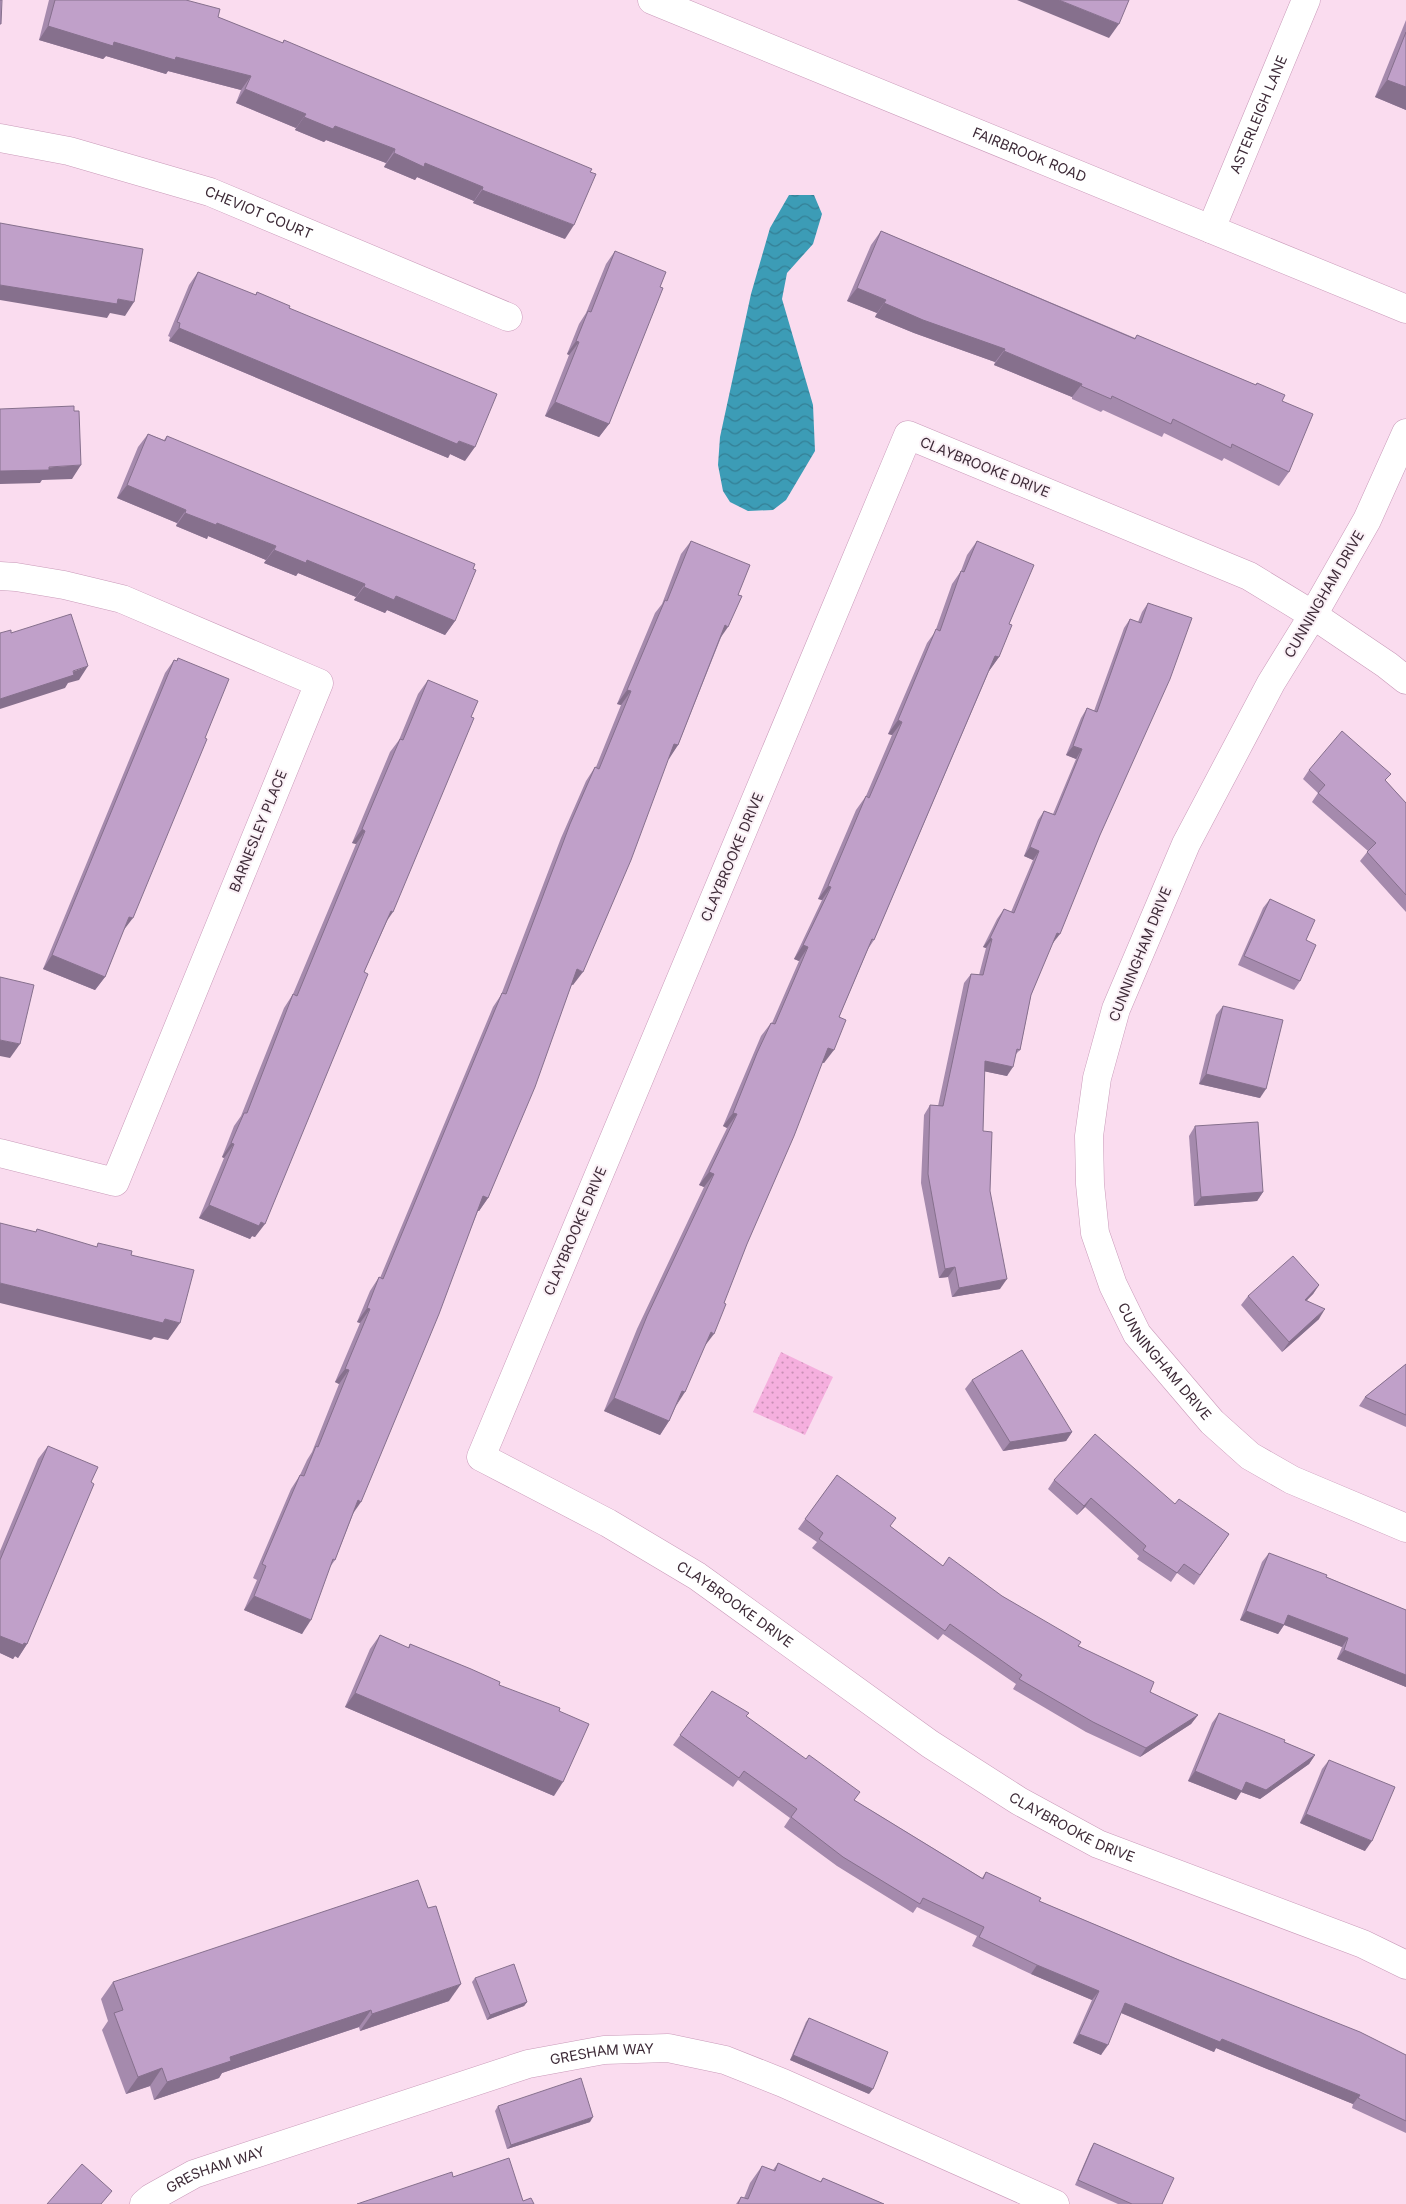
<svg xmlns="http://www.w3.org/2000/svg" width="1406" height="2204" viewBox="0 0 1406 2204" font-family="Inter,sans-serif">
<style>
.park{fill:url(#park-dots)}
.water{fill:url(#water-waves)}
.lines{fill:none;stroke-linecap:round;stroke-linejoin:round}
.street-casing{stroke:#c99ab9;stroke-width:29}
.street{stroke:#fff;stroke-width:28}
.wall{fill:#a58aad}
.shaded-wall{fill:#86708d}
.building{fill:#c0a0c9;stroke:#86708d}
.labels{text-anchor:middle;stroke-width:4;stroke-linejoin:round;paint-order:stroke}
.street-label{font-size:14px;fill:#3d2a37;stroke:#faf0f6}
</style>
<defs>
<pattern id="park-dots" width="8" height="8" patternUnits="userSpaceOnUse" patternTransform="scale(1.25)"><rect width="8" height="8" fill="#f5afde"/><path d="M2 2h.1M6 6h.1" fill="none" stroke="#c88fb5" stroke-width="1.8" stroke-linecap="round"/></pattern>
<pattern id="water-waves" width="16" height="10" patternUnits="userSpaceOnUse" patternTransform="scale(1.25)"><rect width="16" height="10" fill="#3c9cb6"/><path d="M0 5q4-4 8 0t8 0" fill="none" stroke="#347f95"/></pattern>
</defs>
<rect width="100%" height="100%" fill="#fadcef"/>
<polygon class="park" points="781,1352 833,1377 805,1435 753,1412"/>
<polygon class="water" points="789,195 814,195 822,214 813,244 787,273 782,299 813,405 815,451 786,500 773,510 748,511 730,502 723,491 718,465 720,437 751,294 770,228"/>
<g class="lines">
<defs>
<g id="street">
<path id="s1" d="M652,0L1406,309"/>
<path id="s2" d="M0,138L69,151L210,192L508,317"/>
<path id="s3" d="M1211,229L1306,0"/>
<path id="s4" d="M1406,433L1367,520L1313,615L1271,683L1186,844L1116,1009L1097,1078L1089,1136L1090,1184L1095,1233L1113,1285L1137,1334L1212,1422L1250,1456L1292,1480L1406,1528"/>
<polyline points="0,576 16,577 64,585 122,599 319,683 115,1182 0,1153"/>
<path id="s5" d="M1406,680L1387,665L1313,615L1249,576L908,435L481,1457L608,1523L697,1576L930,1744L1019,1801L1098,1844L1363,1944L1406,1965"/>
<path id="s6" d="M144,2204L151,2198L194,2174L528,2064L604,2050L668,2048L725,2060L783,2083L1055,2204"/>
</g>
</defs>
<use href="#street" class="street-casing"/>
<use href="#street" class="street"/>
</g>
<g class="wall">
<polygon points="49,0 186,0 218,17 282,43 284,40 565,239 473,203 474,201 417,177 415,180 384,167 386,163 326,140 324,142 295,130 296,128 236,103 241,90 168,71 166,74 106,56 103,59 39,40"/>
<polygon points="1406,20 1406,110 1375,97"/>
<polygon points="881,231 1135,338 1137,335 1256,385 1257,383 1282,401 1289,472 1279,486 1224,458 1222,461 1164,433 1162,437 1103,410 1101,412 1072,399 1072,397 994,365 995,362 914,333 875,317 877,313 847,301 871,245"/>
<polygon points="615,251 660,287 609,424 599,437 545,416 569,355 567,354 579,324 586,313 606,264"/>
<polygon points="198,272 255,295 257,292 289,308 465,461 450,454 448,458 169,341 170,337 168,336 189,285"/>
<polygon points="148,434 164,440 167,436 455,621 445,635 387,610 385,613 354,600 356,597 298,573 296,576 264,563 266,560 208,536 207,539 176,526 177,523 117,498 138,447"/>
<polygon points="691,541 738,595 678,745 668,759 573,985 572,984 488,1198 479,1211 478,1211 353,1514 335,1560 330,1567 302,1634 244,1610 257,1580 253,1578 291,1489 300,1475 307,1460 312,1452 339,1384 335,1382 360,1323 357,1322 370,1291 379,1277 380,1278 493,1007 501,995 561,838 586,781 595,767 596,767 621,705 617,704 655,613 662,604 681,554"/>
<polygon points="977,541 1009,624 999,657 989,671 874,940 868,949 839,1017 824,1063 822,1063 704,1347 676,1406 669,1421 660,1435 604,1411 637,1329 704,1187 699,1185 727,1128 723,1126 761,1036 771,1023 772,1023 799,961 794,959 822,900 818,899 856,810 866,796 892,735 888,734 927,643 935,632 952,584 961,571 967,555"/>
<polygon points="1148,603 1100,835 1053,943 1052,943 1031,995 1020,1050 1015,1055 1007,1076 984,1071 983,1131 990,1191 1000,1289 952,1297 948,1277 939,1278 921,1183 924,1115 930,1105 938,1106 964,983 971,974 979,975 986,948 983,947 997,919 1004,909 1011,912 1033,860 1024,856 1038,820 1044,811 1053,814 1076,759 1066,755 1081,718 1087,708 1094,711 1124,628 1130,619 1138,622 1142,612"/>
<polygon points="178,658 123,931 105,977 95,990 43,969 165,673 174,660 177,661"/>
<polygon points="428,680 387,921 364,972 255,1237 252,1236 250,1239 199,1218 224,1158 222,1157 234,1126 241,1116 284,1008 293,994 356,844 352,843 390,752 399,740 418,694"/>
<polygon points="1309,770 1386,781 1406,803 1406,912 1360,861 1368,851 1312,802 1318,793 1303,779"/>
<polygon points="1270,899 1306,940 1300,981 1294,990 1238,965 1263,908"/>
<polygon points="1223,1006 1260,1098 1199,1084 1216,1015"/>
<polygon points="1195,1126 1263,1192 1257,1201 1194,1206 1189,1136"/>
<polygon points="1319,1285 1313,1294 1307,1300 1319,1319 1282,1352 1241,1305 1248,1296"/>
<polygon points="1406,1364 1406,1427 1359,1406 1365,1397"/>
<polygon points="972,1380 1072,1432 1066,1441 1003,1451 965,1389"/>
<polygon points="48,1446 91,1482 27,1644 18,1658 15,1656 13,1659 0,1653 0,1551 38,1459"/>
<polygon points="837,1475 890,1526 943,1566 1002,1596 1150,1692 1198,1715 1191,1724 1140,1757 1086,1732 1013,1689 1016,1684 943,1634 938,1640 812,1548 817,1542 798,1529"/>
<polygon points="1054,1480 1175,1504 1229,1534 1194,1585 1177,1573 1171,1582 1137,1559 1139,1556 1085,1507 1077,1515 1048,1489"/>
<polygon points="1269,1553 1406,1610 1406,1687 1337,1659 1342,1647 1284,1625 1278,1634 1240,1620 1262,1562"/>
<polygon points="380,1635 408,1648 410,1644 499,1685 554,1796 345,1707 370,1649"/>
<polygon points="712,1691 746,1716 854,1800 982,1878 986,1872 1039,1901 1406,2055 1406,2133 1352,2108 1353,2104 1216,2048 1214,2052 1121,2013 1101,2055 1073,2043 1092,2000 1031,1974 972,1946 977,1936 917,1907 913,1913 837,1866 784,1827 790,1818 738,1780 733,1787 673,1745"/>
<polygon points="1219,1713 1284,1742 1315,1755 1309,1764 1260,1799 1241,1792 1236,1800 1188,1781 1212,1723"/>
<polygon points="1329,1760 1365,1851 1300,1823 1322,1769"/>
<polygon points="475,1978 527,2002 524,2006 487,2020 472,1982"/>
<polygon points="113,1982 449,2001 360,2031 359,2027 222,2073 219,2078 154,2100 150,2086 126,2094 102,2030 108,2021 101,1999"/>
<polygon points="809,2018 869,2094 790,2060 806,2022"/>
<polygon points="498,2106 590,2122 507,2149 495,2111"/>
<polygon points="1094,2143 1162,2204 1118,2204 1075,2185 1091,2148"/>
<polygon points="778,2163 820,2182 823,2178 884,2204 736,2204 741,2197 744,2198 750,2183 762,2166 773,2170"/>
</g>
<g class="shaded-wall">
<polygon points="1017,0 1059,0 1119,24 1109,38"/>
<polygon points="48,26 176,57 251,76 241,90 168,71 166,74 106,56 103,59 39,40"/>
<polygon points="1387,80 1406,87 1406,110 1375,97"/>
<polygon points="245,89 306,114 296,128 236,103"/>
<polygon points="304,117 335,126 395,149 386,163 326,140 324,142 295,130"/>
<polygon points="394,153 425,163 483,187 474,201 417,177 415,180 384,167"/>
<polygon points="482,190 574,225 565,239 473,203"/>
<polygon points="0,285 118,299 134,302 125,316 110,313 107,318 0,300"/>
<polygon points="857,288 886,300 877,313 847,301"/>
<polygon points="884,303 1005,349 995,362 914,333 875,317"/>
<polygon points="179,328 459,441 475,447 465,461 450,454 448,458 169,341"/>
<polygon points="576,341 579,342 569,355 567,354"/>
<polygon points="1004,351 1082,384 1072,397 994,365"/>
<polygon points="555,402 609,424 599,437 545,416"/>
<polygon points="81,465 72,479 42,480 40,483 0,484 0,471"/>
<polygon points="127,485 186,510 177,523 117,498"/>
<polygon points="185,513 217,523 276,546 266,560 208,536 207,539 176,526"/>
<polygon points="274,550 307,560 365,584 356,597 298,573 296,576 264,563"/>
<polygon points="364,587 396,596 455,621 445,635 387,610 385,613 354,600"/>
<polygon points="725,625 728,627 719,640"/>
<polygon points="995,656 999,657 989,671 985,669"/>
<polygon points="88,666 79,680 68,683 65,688 0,709 0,699"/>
<polygon points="627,690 631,691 621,705 617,704"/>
<polygon points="898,720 902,722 892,735 888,734"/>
<polygon points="674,744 678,745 669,759 664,757"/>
<polygon points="1073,746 1082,749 1076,759 1066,755"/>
<polygon points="362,829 365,831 356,844 352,843"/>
<polygon points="1030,847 1039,851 1033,860 1024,856"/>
<polygon points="828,886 831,887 822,900 818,899"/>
<polygon points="391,911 393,912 384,925"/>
<polygon points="129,917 133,918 123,931"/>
<polygon points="1057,933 1060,934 1053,943 1050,942"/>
<polygon points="990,938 992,939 986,948 983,947"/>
<polygon points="803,945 808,947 799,961 794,959"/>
<polygon points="52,955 105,977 95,990 43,969"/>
<polygon points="577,969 583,972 573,985 568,983"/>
<polygon points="0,1040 20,1044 10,1058 0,1056"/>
<polygon points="828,1048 834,1050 824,1063 818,1061"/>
<polygon points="985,1061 1013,1067 1007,1076 978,1070"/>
<polygon points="1206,1074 1266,1089 1260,1098 1199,1084"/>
<polygon points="733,1113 737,1114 727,1128 723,1126"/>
<polygon points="231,1143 234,1144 224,1158 222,1157"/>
<polygon points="709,1172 714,1174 704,1187 699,1185"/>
<polygon points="1263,1192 1257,1201 1194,1206 1201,1197"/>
<polygon points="483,1196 488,1198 479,1211 474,1209"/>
<polygon points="209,1205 261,1222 265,1224 255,1237 252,1236 250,1239 199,1218"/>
<polygon points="955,1267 948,1277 939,1278 945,1269"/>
<polygon points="1007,1279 1000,1289 952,1297 959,1288"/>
<polygon points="0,1283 165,1319 180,1323 168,1340 154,1337 151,1340 0,1303"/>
<polygon points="1319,1285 1313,1294 1298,1309 1305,1300"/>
<polygon points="367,1308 370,1309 360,1323 357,1322"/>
<polygon points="1325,1309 1319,1319 1282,1352 1289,1342"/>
<polygon points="711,1332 714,1334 704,1347"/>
<polygon points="345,1369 349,1370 339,1384 335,1382"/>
<polygon points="682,1391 685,1392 676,1406"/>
<polygon points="614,1398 669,1421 660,1435 604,1411"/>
<polygon points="1072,1432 1066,1441 1003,1451 1010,1442"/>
<polygon points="1091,1498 1085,1507 1077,1515 1084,1506"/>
<polygon points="358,1500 361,1502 352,1515"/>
<polygon points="254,1596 311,1620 302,1634 244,1610"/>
<polygon points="1246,1611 1284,1625 1278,1634 1240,1620"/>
<polygon points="1288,1615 1348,1638 1342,1647 1282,1624"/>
<polygon points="0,1636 27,1644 18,1658 15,1656 13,1659 0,1653"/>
<polygon points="1344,1650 1406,1675 1406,1687 1337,1659"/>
<polygon points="355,1693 563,1782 554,1796 345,1707"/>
<polygon points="1198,1715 1191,1724 1140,1757 1146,1748"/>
<polygon points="1315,1755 1309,1764 1260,1799 1241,1792 1236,1800 1188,1781 1195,1771 1246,1782"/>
<polygon points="1306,1814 1372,1841 1365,1851 1300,1823"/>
<polygon points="1037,1965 1099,1991 1092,2000 1031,1974"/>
<polygon points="461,1984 449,2001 360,2031 372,2014"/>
<polygon points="527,2002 524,2006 487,2020 490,2015"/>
<polygon points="1125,2003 1222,2039 1360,2095 1353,2104 1216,2048 1214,2052 1119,2012"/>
<polygon points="371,2010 359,2027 222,2073 219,2078 154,2100 167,2082 230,2057"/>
<polygon points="1079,2034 1108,2045 1101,2055 1073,2043"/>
<polygon points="793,2055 873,2089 869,2094 790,2060"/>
<polygon points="162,2068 150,2086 126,2094 138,2077"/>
<polygon points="593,2117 590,2122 507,2149 511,2145"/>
</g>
<g class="building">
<polygon points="0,0 2,0 1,24 0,24"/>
<polygon points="55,0 186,0 220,9 218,17 283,43 284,40 336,62 592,169 590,172 596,174 574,225 482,190 483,187 425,163 424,167 394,153 395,149 335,126 333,129 304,117 306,114 245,89 251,76 176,57 175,60 114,42 113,46 48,26"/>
<polygon points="1059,0 1129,0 1119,24"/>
<polygon points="1406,32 1406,87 1387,80"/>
<polygon points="0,223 143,249 134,302 118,299 117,304 0,285"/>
<polygon points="881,231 1135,339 1137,335 1256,385 1257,383 1285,395 1282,401 1313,414 1289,472 1232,444 1231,448 1173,419 1171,424 1112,396 1111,399 1081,386 1082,384 1004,351 1005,349 923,320 884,303 886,300 857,288"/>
<polygon points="615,251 666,272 660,287 663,288 609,424 555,402 579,342 576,341 588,311 591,312"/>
<polygon points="198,272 256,295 257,292 290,306 289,308 497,394 475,447 459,441 457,444 179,328 180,323 177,322"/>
<polygon points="74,406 74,411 79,411 81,465 49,467 49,470 0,471 0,409"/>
<polygon points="148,434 165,441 167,436 475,564 473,569 476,570 455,621 396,596 394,600 364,587 365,584 307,560 306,563 274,550 276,546 217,523 216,525 185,513 186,510 127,485"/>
<polygon points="691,541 750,565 738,595 742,596 728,627 725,625 678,745 674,744 631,860 583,972 577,969 535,1087 488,1198 483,1196 439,1314 361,1502 358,1500 335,1560 333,1559 311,1620 254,1596 266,1566 262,1564 300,1475 304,1476 316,1446 318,1447 349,1370 345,1369 370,1309 367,1308 379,1277 383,1279 502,993 506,994 570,824 595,767 599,769 631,691 627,690 665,600 667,601"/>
<polygon points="977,541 1034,565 1009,624 1012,625 999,657 995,656 874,940 872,939 839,1017 846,1020 834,1050 828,1048 794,1136 747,1244 724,1303 726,1304 714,1334 711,1332 685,1392 682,1391 669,1421 614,1398 647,1316 714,1174 709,1172 737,1114 733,1113 757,1053 771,1023 775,1024 808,947 803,945 831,887 828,886 866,796 869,798 902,722 898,720 936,629 940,631 961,571 964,572"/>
<polygon points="1148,603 1192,618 1170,679 1100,835 1060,934 1057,933 1031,995 1020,1050 1017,1049 1013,1067 985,1061 983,1131 992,1132 990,1191 1007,1279 959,1288 955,1267 945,1269 928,1174 930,1105 943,1106 971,974 983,975 992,939 990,938 1004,909 1014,913 1039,851 1030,847 1044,811 1055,815 1082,749 1073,746 1087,708 1097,712 1130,619 1141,623"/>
<polygon points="71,614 88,666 73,671 74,675 0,699 0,633 11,630 11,633"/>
<polygon points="178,658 229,679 205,738 207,739 133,918 129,917 105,977 52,955 174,660 177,661"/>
<polygon points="428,680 478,701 471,717 474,718 393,912 391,911 364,972 368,974 265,1224 261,1222 259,1226 209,1205 234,1144 231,1143 244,1113 247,1113 293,994 297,996 365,831 362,829 375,798 400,739 403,740"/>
<polygon points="1342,731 1391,774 1385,780 1406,803 1406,895 1367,852 1376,843 1318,793 1325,785 1309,770"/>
<polygon points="1270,899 1315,920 1306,940 1316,945 1300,981 1244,956"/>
<polygon points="0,977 34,985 20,1044 0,1040"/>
<polygon points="1223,1006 1283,1020 1266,1089 1206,1074"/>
<polygon points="1258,1122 1263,1192 1201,1197 1195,1126"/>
<polygon points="0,1223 36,1232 37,1229 97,1247 98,1243 132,1251 131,1255 194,1270 180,1323 165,1319 163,1323 0,1283"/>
<polygon points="1293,1256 1319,1285 1305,1300 1325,1309 1289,1342 1248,1296"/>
<polygon points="1022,1350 1072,1432 1010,1442 972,1380"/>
<polygon points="1406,1364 1406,1415 1365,1397"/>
<polygon points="1095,1434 1175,1504 1179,1499 1229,1534 1200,1575 1184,1564 1177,1573 1143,1550 1146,1546 1091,1498 1084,1506 1054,1480"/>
<polygon points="48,1446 98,1467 91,1482 94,1484 27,1644 24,1643 23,1645 0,1636 0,1560"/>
<polygon points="837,1475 896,1518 890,1526 943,1566 949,1557 1002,1596 1081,1642 1078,1646 1154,1682 1150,1692 1198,1715 1146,1748 1093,1722 1019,1679 1022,1675 950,1624 945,1631 819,1539 823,1533 805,1519"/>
<polygon points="1269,1553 1327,1575 1326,1577 1406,1610 1406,1675 1344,1650 1348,1638 1288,1615 1284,1625 1246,1611"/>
<polygon points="380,1635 409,1648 410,1644 471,1669 500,1682 499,1685 560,1708 559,1711 589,1724 563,1782 355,1693"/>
<polygon points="712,1691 749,1713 746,1716 806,1759 809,1755 860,1792 854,1800 983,1879 986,1872 1041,1898 1039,1901 1179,1960 1360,2032 1406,2055 1406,2121 1358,2098 1360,2095 1222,2039 1220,2042 1125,2003 1108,2045 1079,2034 1099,1991 1037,1965 979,1937 984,1927 923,1898 920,1904 843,1857 791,1817 797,1809 744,1771 739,1778 680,1735"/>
<polygon points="1219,1713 1285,1740 1284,1742 1315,1755 1266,1790 1246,1782 1242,1791 1195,1771"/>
<polygon points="1329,1760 1395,1787 1372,1841 1306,1814"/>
<polygon points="418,1880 428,1908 436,1906 461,1984 372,2014 371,2010 230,2057 231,2061 167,2082 162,2068 138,2077 114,2013 123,2010 113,1982"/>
<polygon points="514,1964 527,2002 490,2015 475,1978"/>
<polygon points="809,2018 888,2052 873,2089 793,2055"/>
<polygon points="581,2078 593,2117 511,2145 498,2106"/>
<polygon points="1094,2143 1174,2178 1162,2204 1132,2204 1078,2180"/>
<polygon points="509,2158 523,2201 531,2198 534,2204 357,2204 452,2172 453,2177"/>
<polygon points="778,2163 821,2182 823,2178 884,2204 738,2204 741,2197 748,2199 762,2166 775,2171"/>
<polygon points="82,2164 112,2191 101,2204 47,2204"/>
</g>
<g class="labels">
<g class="street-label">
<text dy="5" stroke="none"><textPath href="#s3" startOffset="124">ASTERLEIGH LANE</textPath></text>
<text dy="5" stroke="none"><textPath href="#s1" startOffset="408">FAIRBROOK ROAD</textPath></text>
<text dy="5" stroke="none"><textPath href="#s2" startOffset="270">CHEVIOT COURT</textPath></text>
<text transform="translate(985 467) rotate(22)" y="5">CLAYBROOKE DRIVE</text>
<text transform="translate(1324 594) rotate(-60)" y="5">CUNNINGHAM DRIVE</text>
<text transform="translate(258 831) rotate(-68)" y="5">BARNESLEY PLACE</text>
<text transform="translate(732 857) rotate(-67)" y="5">CLAYBROOKE DRIVE</text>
<text transform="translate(1140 954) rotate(-68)" y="5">CUNNINGHAM DRIVE</text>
<text transform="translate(575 1231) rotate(-67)" y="5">CLAYBROOKE DRIVE</text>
<text dy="5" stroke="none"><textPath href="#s4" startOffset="1021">CUNNINGHAM DRIVE</textPath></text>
<text dy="5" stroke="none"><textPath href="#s5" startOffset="1959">CLAYBROOKE DRIVE</textPath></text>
<text dy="5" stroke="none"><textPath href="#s5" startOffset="2364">CLAYBROOKE DRIVE</textPath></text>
<text dy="5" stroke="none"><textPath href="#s6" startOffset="485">GRESHAM WAY</textPath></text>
<text dy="5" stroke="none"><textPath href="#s6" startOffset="80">GRESHAM WAY</textPath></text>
</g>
</g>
</svg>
